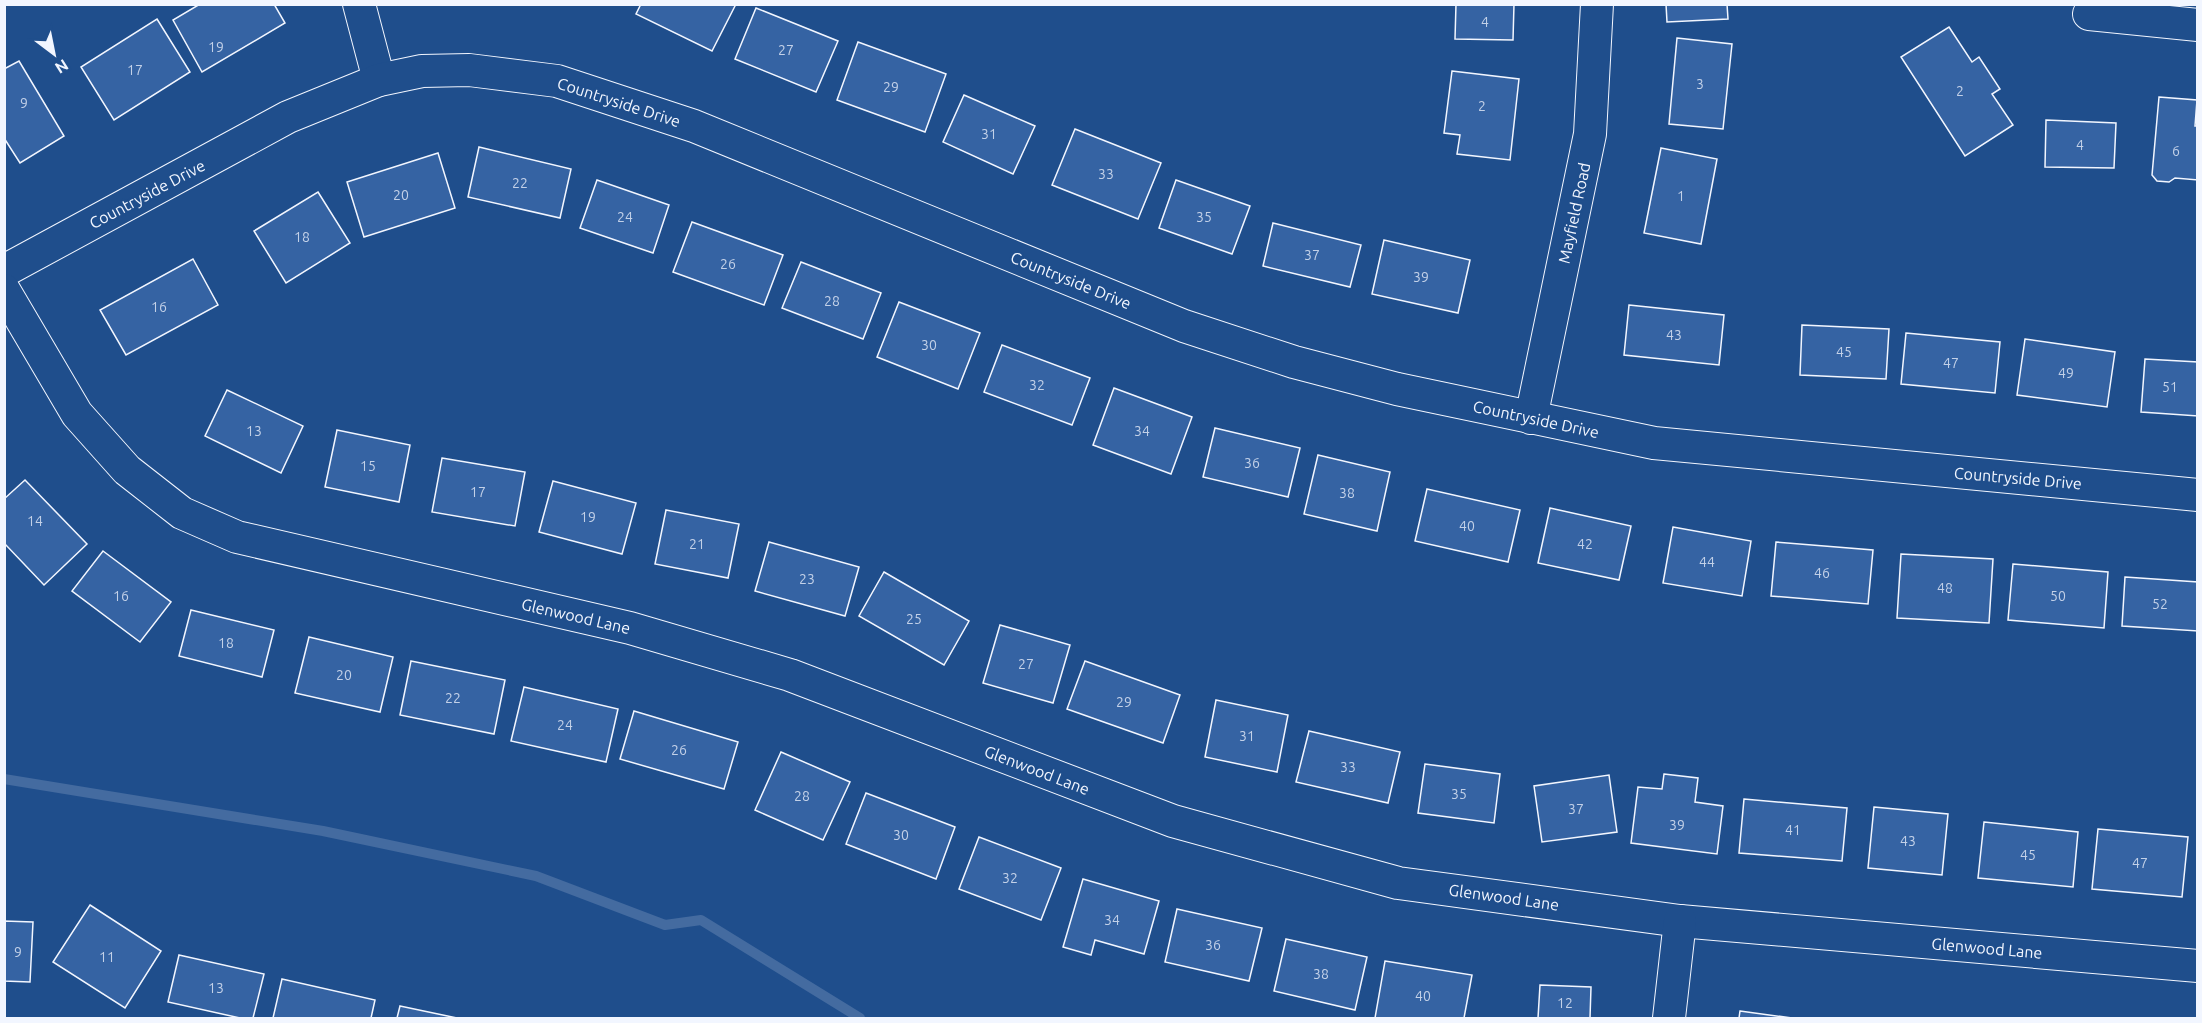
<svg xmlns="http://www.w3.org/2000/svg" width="2202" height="1023" viewBox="0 0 2202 1023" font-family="Ubuntu,sans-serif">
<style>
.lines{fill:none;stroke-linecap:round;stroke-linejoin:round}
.stream{stroke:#446ba0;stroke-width:10}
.building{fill:#3563a3;stroke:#f2f6ff;stroke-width:1.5}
.street-casing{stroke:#f2f6ff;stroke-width:34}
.street{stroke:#1f4e8c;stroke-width:32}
.labels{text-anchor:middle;stroke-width:4.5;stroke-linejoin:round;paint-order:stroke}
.number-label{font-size:14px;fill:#c3d1e8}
.street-label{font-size:16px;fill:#f2f6ff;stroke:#1f4e8c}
</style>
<rect width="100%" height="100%" fill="#1f4e8c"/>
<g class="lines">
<polyline class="stream" points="4,779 323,831 536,876 665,925 701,920 860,1018"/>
</g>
<g class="building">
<polygon points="200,4 274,4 285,23 202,72 173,20"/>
<polygon points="641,4 736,4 712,51 636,14"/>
<polygon points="1456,4 1514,4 1513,40 1455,39"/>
<polygon points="1666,4 1727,4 1728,19 1667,22"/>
<polygon points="756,8 838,41 816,92 735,59"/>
<polygon points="157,19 190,72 114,120 81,67"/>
<polygon points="1949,27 1972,62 1979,57 2000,89 1992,94 2013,125 1965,156 1901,57"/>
<polygon points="1677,38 1732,44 1723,129 1669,124"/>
<polygon points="858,42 946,74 925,132 837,100"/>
<polygon points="19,61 64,136 20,163 4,138 4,69"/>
<polygon points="1452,71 1519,79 1510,160 1457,154 1460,135 1444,133"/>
<polygon points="964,95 1035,126 1013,174 943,142"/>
<polygon points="2159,97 2197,100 2195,126 2198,126 2198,180 2175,178 2169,182 2157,181 2152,175"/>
<polygon points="2046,120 2116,123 2114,168 2045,167"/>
<polygon points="1075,129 1161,163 1138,219 1052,185"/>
<polygon points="479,147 571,169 560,218 468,197"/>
<polygon points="1661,148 1717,159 1701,244 1644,233"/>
<polygon points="438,153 455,208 364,237 347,182"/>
<polygon points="597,180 669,205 653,253 580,228"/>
<polygon points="1176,180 1250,206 1232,254 1159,228"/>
<polygon points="318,192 350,243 286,283 254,231"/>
<polygon points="692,222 783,255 764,305 673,272"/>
<polygon points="1273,223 1361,245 1350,287 1263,266"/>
<polygon points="1384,240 1470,260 1458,313 1372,294"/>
<polygon points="193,259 218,305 126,355 100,310"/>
<polygon points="801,262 881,293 863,339 782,308"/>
<polygon points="899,302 980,333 958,389 877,357"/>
<polygon points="1629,305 1724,315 1719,365 1624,355"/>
<polygon points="1802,325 1889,329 1886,379 1800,375"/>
<polygon points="1906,333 2000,342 1995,393 1901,384"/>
<polygon points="2025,339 2115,352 2107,407 2017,395"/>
<polygon points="1002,345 1090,378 1072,425 984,392"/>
<polygon points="2145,359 2198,362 2198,416 2141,412"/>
<polygon points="1114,388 1192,417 1171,474 1093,445"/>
<polygon points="227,390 303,426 281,473 205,436"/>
<polygon points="1215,428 1300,448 1288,497 1203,477"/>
<polygon points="337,430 410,445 399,502 325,487"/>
<polygon points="1318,455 1390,472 1377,531 1304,514"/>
<polygon points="442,458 525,472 515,526 432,512"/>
<polygon points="25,480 87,544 44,585 4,543 4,499"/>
<polygon points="553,481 636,503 622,554 539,532"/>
<polygon points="1427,489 1520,510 1508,562 1415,541"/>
<polygon points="1550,508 1631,526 1619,580 1538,563"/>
<polygon points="666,510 739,524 728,578 655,564"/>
<polygon points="1673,527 1751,541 1742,596 1663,583"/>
<polygon points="769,542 859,567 845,616 755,591"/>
<polygon points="1776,542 1873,550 1868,604 1771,596"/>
<polygon points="103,551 171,602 140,642 72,591"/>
<polygon points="1901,554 1993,559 1989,623 1897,618"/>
<polygon points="2013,564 2108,572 2104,628 2008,620"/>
<polygon points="884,572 969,621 944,665 859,616"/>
<polygon points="2125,577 2198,582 2198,631 2122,626"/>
<polygon points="191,610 274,630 262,677 179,656"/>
<polygon points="1000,625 1070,645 1053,703 983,683"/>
<polygon points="309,637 393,657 380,712 295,693"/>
<polygon points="411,661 505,680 494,734 400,715"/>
<polygon points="1085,661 1180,695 1163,743 1067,709"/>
<polygon points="524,687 618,709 606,762 511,741"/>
<polygon points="1216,700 1288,715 1277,772 1205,757"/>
<polygon points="634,711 738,742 724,789 620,759"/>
<polygon points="1309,731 1400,752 1388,803 1296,782"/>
<polygon points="781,752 850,782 823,840 755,810"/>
<polygon points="1425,764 1500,774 1494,823 1418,813"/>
<polygon points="1664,774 1698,778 1695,802 1723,806 1717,854 1631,843 1638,787 1662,789"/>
<polygon points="1609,775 1617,832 1542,842 1534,786"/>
<polygon points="866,793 955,827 936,879 846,844"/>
<polygon points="1744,799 1847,808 1842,861 1739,853"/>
<polygon points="1874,807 1948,814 1942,875 1868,868"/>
<polygon points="1984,822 2078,832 2073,887 1978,878"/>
<polygon points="2098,829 2188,837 2182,897 2092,889"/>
<polygon points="979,837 1061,868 1041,920 959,889"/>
<polygon points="1083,879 1159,901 1144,954 1095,940 1091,955 1063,947"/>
<polygon points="90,905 161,951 125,1008 53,962"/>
<polygon points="1177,909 1262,928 1249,981 1165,962"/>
<polygon points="4,921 33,922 30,982 4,981"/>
<polygon points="1286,939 1367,957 1355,1010 1274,991"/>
<polygon points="179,955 264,974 253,1018 240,1018 168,1002"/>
<polygon points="1385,961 1472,975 1464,1018 1375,1018"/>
<polygon points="282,979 375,1000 371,1018 273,1018"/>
<polygon points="1540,985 1591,987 1590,1018 1538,1018"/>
<polygon points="400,1006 457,1018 397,1018"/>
<polygon points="1740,1011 1792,1018 1739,1018"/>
</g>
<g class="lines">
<defs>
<g id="street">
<polyline points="359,4 379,80"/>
<polyline points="2089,14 2198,25"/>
<polyline points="4,271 288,117 379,80 422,71 469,70 557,81 694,126 1184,326 1294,362 1397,389 1654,443 2198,495"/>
<polyline points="4,290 77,414 127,470 182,513 237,537 630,628 790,675 1173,821 1398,883 1680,921 2198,966"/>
<polyline points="1531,418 1590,134 1597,4"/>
<polyline points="1669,1018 1680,921"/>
</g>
</defs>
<use href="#street" class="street-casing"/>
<use href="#street" class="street"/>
</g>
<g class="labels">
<g class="number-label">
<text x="1485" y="27">4</text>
<text x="216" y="52">19</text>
<text x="786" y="55">27</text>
<text x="135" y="75">17</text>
<text x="1700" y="89">3</text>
<text x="891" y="92">29</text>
<text x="1960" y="96">2</text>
<text x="24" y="108">9</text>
<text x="1482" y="111">2</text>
<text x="989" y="139">31</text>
<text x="2080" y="150">4</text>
<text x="2176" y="156">6</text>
<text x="1106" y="179">33</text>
<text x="520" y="188">22</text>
<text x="401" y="200">20</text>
<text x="1681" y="201">1</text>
<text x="625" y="222">24</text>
<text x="1204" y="222">35</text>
<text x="302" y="242">18</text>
<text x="1312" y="260">37</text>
<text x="728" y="269">26</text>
<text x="1421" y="282">39</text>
<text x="832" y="306">28</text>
<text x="159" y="312">16</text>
<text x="1674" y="340">43</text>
<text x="929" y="350">30</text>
<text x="1844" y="357">45</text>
<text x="1951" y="368">47</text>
<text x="2066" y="378">49</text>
<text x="1037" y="390">32</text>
<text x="2170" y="392">51</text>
<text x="254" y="436">13</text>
<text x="1142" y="436">34</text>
<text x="1252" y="468">36</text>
<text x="368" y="471">15</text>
<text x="478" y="497">17</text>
<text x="1347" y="498">38</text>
<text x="588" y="522">19</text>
<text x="35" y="526">14</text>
<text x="1467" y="531">40</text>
<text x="697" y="549">21</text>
<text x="1585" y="549">42</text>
<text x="1707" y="567">44</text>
<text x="1822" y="578">46</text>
<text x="807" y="584">23</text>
<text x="1945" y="593">48</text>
<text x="121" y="601">16</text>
<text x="2058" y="601">50</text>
<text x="2160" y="609">52</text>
<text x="914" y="624">25</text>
<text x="226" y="648">18</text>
<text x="1026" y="669">27</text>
<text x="344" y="680">20</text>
<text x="453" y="703">22</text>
<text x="1124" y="707">29</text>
<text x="565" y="730">24</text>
<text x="1247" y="741">31</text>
<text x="679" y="755">26</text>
<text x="1348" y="772">33</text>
<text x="1459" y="799">35</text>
<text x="802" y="801">28</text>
<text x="1576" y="814">37</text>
<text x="1677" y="830">39</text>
<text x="1793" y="835">41</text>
<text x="901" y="840">30</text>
<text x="1908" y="846">43</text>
<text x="2028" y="860">45</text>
<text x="2140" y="868">47</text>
<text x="1010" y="883">32</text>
<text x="1112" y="925">34</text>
<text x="1213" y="950">36</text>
<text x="18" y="957">9</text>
<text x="107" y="962">11</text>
<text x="1321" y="979">38</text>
<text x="216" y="993">13</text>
<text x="1423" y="1001">40</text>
<text x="1565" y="1008">12</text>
</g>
<g class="street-label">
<text transform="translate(619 102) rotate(18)" y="6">Countryside Drive</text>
<text transform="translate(147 194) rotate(-28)" y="6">Countryside Drive</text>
<text transform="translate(1574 213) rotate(-78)" y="6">Mayfield Road</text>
<text transform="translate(1071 280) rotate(22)" y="6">Countryside Drive</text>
<text transform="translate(1536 419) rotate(12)" y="6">Countryside Drive</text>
<text transform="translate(2018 478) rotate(5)" y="6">Countryside Drive</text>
<text transform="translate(576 616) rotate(13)" y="6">Glenwood Lane</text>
<text transform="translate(1037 770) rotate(21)" y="6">Glenwood Lane</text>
<text transform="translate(1504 897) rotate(8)" y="6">Glenwood Lane</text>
<text transform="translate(1987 948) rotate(5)" y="6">Glenwood Lane</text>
</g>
</g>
<rect width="2202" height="1023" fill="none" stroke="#f2f6ff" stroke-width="12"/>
<g transform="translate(54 54) rotate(148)" stroke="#1f4e8c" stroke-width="4.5" paint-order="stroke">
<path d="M0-4.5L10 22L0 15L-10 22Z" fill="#f2f6ff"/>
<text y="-9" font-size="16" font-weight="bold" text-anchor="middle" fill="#f2f6ff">N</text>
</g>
</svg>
